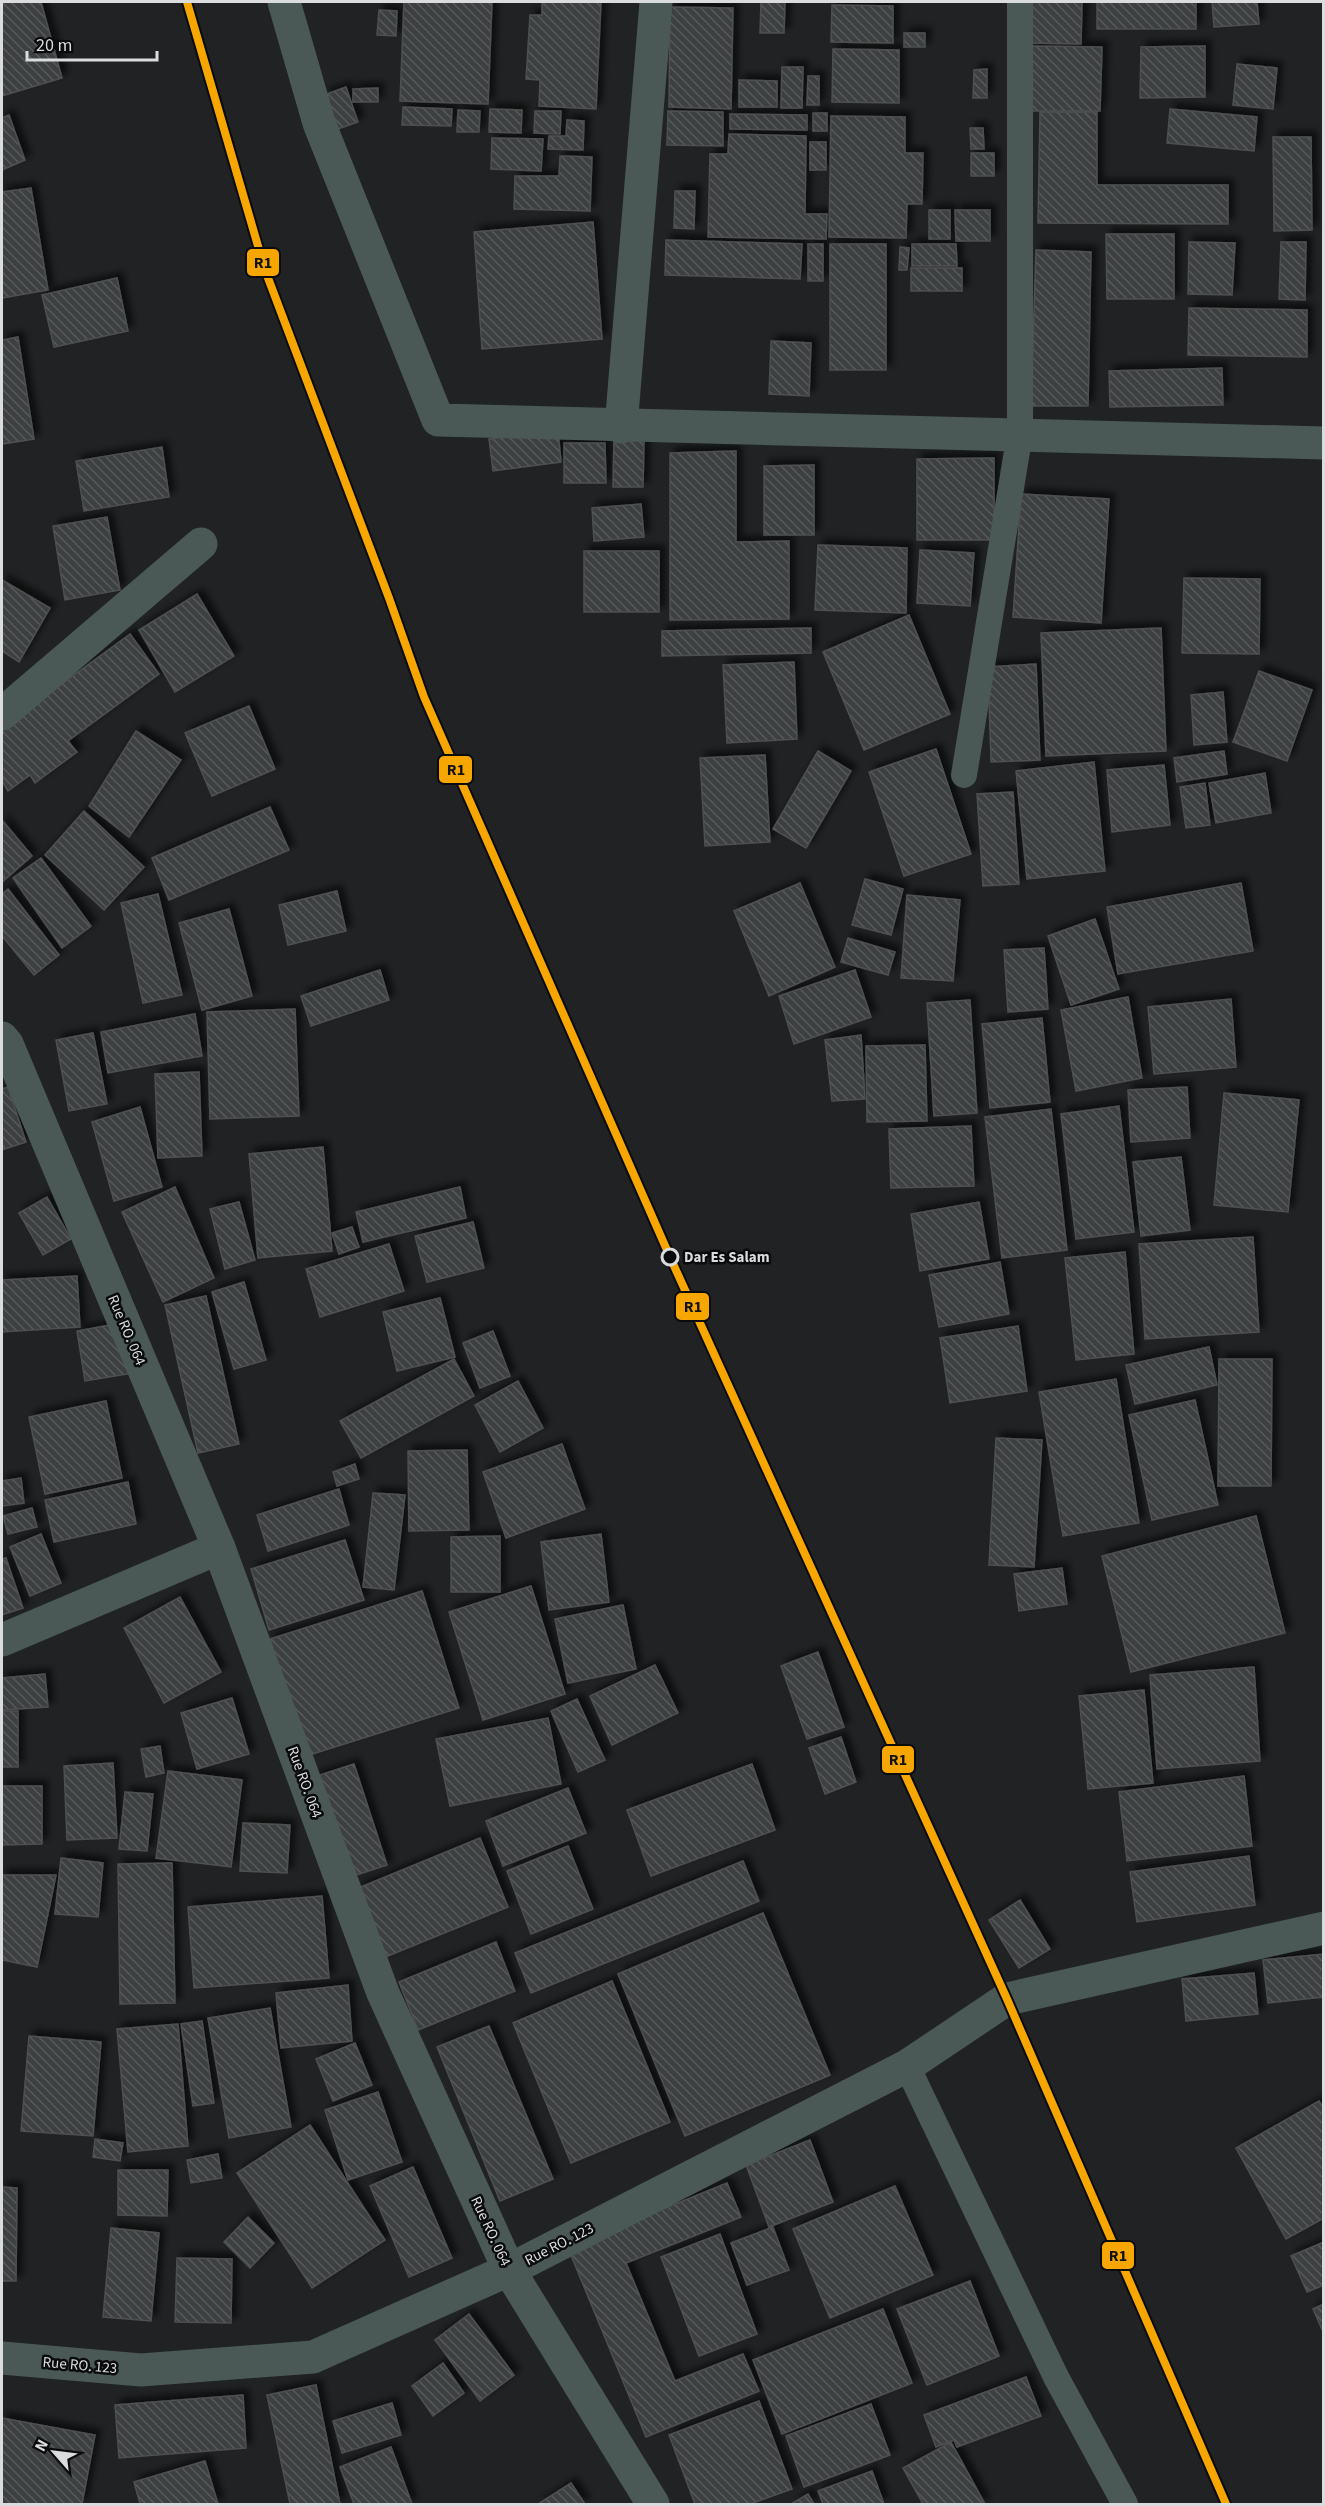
<svg xmlns="http://www.w3.org/2000/svg" width="1325" height="2506" viewBox="0 0 1325 2506" font-family="'Source Sans 3',sans-serif">
<style>
.building{fill:url(#building-back-hatch);stroke:#4e5051;stroke-width:1.5;filter:url(#shadow)}
.lines{fill:none;stroke-linecap:round;stroke-linejoin:round}
.service{stroke:#4a5956;stroke-width:26}
.minor{stroke:#4a5956;stroke-width:33}
.tertiary{stroke:#4a5956;stroke-width:33}
.rail-1-casing{stroke:#0a0b0c;stroke-width:12}
.rail-1{stroke:#f7a600;stroke-width:8}
.stop-dot{fill:#0a0b0c;stroke:#dadcde;stroke-width:3}
.labels{text-anchor:middle;stroke-width:5;stroke-linejoin:round;paint-order:stroke}
.stop-label{font-size:15px;font-weight:bold;fill:#dadcde;stroke:#0a0b0c;text-anchor:start}
.street-label{font-size:15px;fill:#dadcde;stroke:#0a0b0c}
.line-badge{stroke:#0a0b0c;stroke-width:2}
.pale-badge-label{font-size:16px;text-anchor:middle;font-weight:bold;fill:#111}
</style>
<defs>
<pattern id="building-back-hatch" width="6" height="6" patternUnits="userSpaceOnUse" patternTransform="scale(1.5)"><rect width="6" height="6" fill="#3d3f40"/><path d="M-1 5l2 2M0 0l6 6M5-1l2 2" fill="none" stroke="#585a5b"/></pattern>
<filter id="shadow"><feDropShadow dx="5.5" dy="-5.5" stdDeviation="3" flood-color="#0009"/></filter>
</defs>
<rect width="100%" height="100%" fill="#202223"/>
<g class="building">
<polygon points="2,2 41,2 62,78 2,96"/>
<polygon points="404,2 492,2 488,104 400,101"/>
<polygon points="542,2 601,2 596,109 539,106 540,80 526,79 530,15 542,15"/>
<polygon points="761,2 785,2 784,33 760,33"/>
<polygon points="1029,2 1082,2 1081,44 1027,43"/>
<rect x="1097" y="2" width="99" height="27"/>
<polygon points="1212,2 1257,2 1259,24 1214,27"/>
<polygon points="832,5 893,6 893,43 831,42"/>
<polygon points="670,7 733,8 731,109 669,107"/>
<polygon points="379,10 397,11 396,36 377,35"/>
<rect x="904" y="33" width="21" height="14"/>
<polygon points="1032,46 1102,47 1100,111 1031,111"/>
<polygon points="1205,46 1205,97 1140,98 1141,47"/>
<polygon points="833,49 899,50 899,103 832,102"/>
<polygon points="1237,64 1277,68 1273,109 1233,105"/>
<polygon points="782,67 803,67 802,108 781,108"/>
<polygon points="987,69 987,98 973,98 974,70"/>
<polygon points="808,76 819,76 819,105 807,105"/>
<polygon points="739,80 777,81 777,107 739,107"/>
<polygon points="346,87 358,122 335,130 324,95"/>
<polygon points="378,88 378,102 353,102 353,89"/>
<polygon points="403,107 452,109 451,126 402,125"/>
<polygon points="490,109 522,110 521,133 489,132"/>
<polygon points="1170,109 1257,117 1254,151 1167,143"/>
<polygon points="458,110 480,111 479,132 457,132"/>
<polygon points="535,111 561,111 560,134 534,133"/>
<polygon points="668,111 723,112 723,146 667,145"/>
<polygon points="1040,112 1097,112 1097,185 1228,185 1228,224 1038,223"/>
<rect x="813" y="113" width="14" height="18"/>
<polygon points="730,114 807,115 807,130 730,129"/>
<polygon points="9,115 25,160 2,170 2,118"/>
<polygon points="831,116 905,117 905,153 923,153 922,204 907,204 906,238 829,237"/>
<polygon points="567,120 584,121 583,150 548,149 549,136 566,136"/>
<polygon points="970,128 983,128 984,149 971,149"/>
<polygon points="729,134 806,136 805,214 827,214 826,239 708,237 710,154 728,154"/>
<polygon points="1273,137 1311,137 1312,230 1274,231"/>
<polygon points="492,138 543,139 541,171 491,169"/>
<rect x="810" y="142" width="16" height="28"/>
<rect x="971" y="153" width="23" height="23"/>
<polygon points="560,156 592,157 590,211 514,209 515,176 559,176"/>
<polygon points="31,188 48,290 2,298 2,192"/>
<polygon points="675,191 695,191 694,229 674,228"/>
<rect x="929" y="210" width="21" height="29"/>
<polygon points="955,210 990,210 990,241 956,241"/>
<polygon points="593,222 602,339 482,349 474,232"/>
<polygon points="1106,234 1174,234 1174,299 1107,299"/>
<polygon points="666,240 802,244 800,279 665,275"/>
<polygon points="1189,242 1235,243 1232,295 1188,294"/>
<polygon points="1281,242 1306,242 1305,300 1279,299"/>
<rect x="808" y="244" width="15" height="37"/>
<rect x="830" y="244" width="56" height="126"/>
<polygon points="912,244 956,244 957,266 912,266"/>
<polygon points="900,247 909,248 907,270 899,270"/>
<polygon points="1036,250 1091,252 1088,406 1031,406"/>
<rect x="911" y="268" width="51" height="23"/>
<polygon points="117,278 128,331 54,347 42,295"/>
<polygon points="1189,308 1307,310 1307,357 1188,355"/>
<polygon points="18,337 34,439 2,444 2,340"/>
<polygon points="771,341 811,343 809,396 769,394"/>
<polygon points="1222,368 1223,405 1110,407 1109,371"/>
<polygon points="558,431 561,462 493,471 489,439"/>
<polygon points="614,440 644,441 643,487 613,487"/>
<polygon points="564,443 605,443 606,483 564,483"/>
<polygon points="162,447 169,497 84,511 76,461"/>
<polygon points="736,451 736,542 789,541 789,619 670,620 670,453"/>
<polygon points="994,458 994,540 917,540 917,459"/>
<polygon points="814,465 814,535 764,535 764,466"/>
<polygon points="1021,494 1109,499 1101,623 1013,617"/>
<polygon points="641,504 644,537 594,541 592,508"/>
<polygon points="107,517 120,590 65,600 53,526"/>
<polygon points="818,545 907,548 906,613 815,610"/>
<polygon points="920,550 974,553 970,606 917,603"/>
<rect x="584" y="551" width="75" height="61"/>
<polygon points="1184,578 1260,579 1259,654 1182,653"/>
<polygon points="2,580 50,608 19,662 2,651"/>
<polygon points="197,594 234,656 175,692 139,630"/>
<polygon points="909,615 950,714 864,750 823,652"/>
<polygon points="811,628 811,653 662,656 662,631"/>
<polygon points="1161,628 1166,751 1046,756 1041,633"/>
<polygon points="130,634 159,674 68,741 77,752 35,783 30,775 8,791 2,781 2,728"/>
<polygon points="794,662 797,739 727,743 723,665"/>
<polygon points="1036,664 1040,760 991,762 988,667"/>
<polygon points="1259,671 1312,690 1287,761 1233,742"/>
<polygon points="1223,692 1227,742 1194,745 1191,695"/>
<polygon points="249,706 275,769 212,796 185,733"/>
<polygon points="136,731 181,760 129,837 89,806"/>
<polygon points="936,749 971,854 904,876 869,772"/>
<polygon points="818,751 851,771 806,848 773,829"/>
<polygon points="1224,751 1227,774 1177,782 1174,758"/>
<polygon points="765,755 770,842 705,846 700,758"/>
<polygon points="1094,762 1105,871 1027,879 1016,771"/>
<polygon points="1164,765 1170,825 1112,832 1107,770"/>
<polygon points="1265,773 1271,813 1216,823 1209,783"/>
<polygon points="1205,783 1210,825 1186,828 1180,787"/>
<polygon points="1013,792 1019,884 983,886 977,794"/>
<polygon points="270,807 289,850 169,900 152,858"/>
<polygon points="84,811 144,867 104,910 45,855"/>
<polygon points="2,820 32,856 2,882"/>
<polygon points="41,858 91,926 62,948 13,878"/>
<polygon points="865,879 903,889 891,935 852,925"/>
<polygon points="800,883 835,967 769,996 734,911"/>
<polygon points="1241,883 1253,951 1118,974 1107,907"/>
<polygon points="8,889 59,955 34,975 2,936 2,894"/>
<polygon points="337,891 346,931 288,945 279,905"/>
<polygon points="158,894 182,995 143,1003 121,903"/>
<polygon points="907,895 960,900 953,981 901,978"/>
<polygon points="229,909 252,996 202,1010 179,923"/>
<polygon points="1095,919 1119,989 1071,1005 1048,936"/>
<polygon points="848,938 895,952 888,975 841,962"/>
<polygon points="1044,948 1048,1009 1008,1012 1004,950"/>
<polygon points="380,970 389,1000 311,1026 301,996"/>
<polygon points="855,970 871,1017 794,1044 779,996"/>
<polygon points="1128,997 1142,1078 1076,1091 1061,1010"/>
<polygon points="1231,999 1236,1067 1154,1074 1148,1007"/>
<polygon points="970,1000 977,1113 934,1116 927,1003"/>
<polygon points="295,1009 299,1116 210,1119 207,1012"/>
<polygon points="195,1014 202,1056 108,1073 101,1032"/>
<polygon points="1042,1018 1050,1102 990,1108 982,1024"/>
<polygon points="93,1033 107,1104 69,1111 56,1040"/>
<polygon points="861,1035 865,1099 832,1101 825,1040"/>
<polygon points="925,1045 927,1121 867,1122 866,1046"/>
<polygon points="199,1072 202,1156 158,1158 155,1074"/>
<polygon points="8,1087 26,1142 2,1150 2,1089"/>
<polygon points="1187,1087 1190,1138 1131,1142 1128,1090"/>
<polygon points="1224,1093 1299,1100 1288,1212 1214,1205"/>
<polygon points="1119,1106 1134,1232 1076,1239 1061,1114"/>
<polygon points="140,1107 162,1187 114,1201 92,1122"/>
<polygon points="1051,1109 1067,1250 1002,1258 985,1117"/>
<polygon points="971,1126 974,1186 891,1188 889,1129"/>
<polygon points="323,1147 332,1251 258,1258 249,1154"/>
<polygon points="1181,1157 1190,1230 1141,1236 1133,1162"/>
<polygon points="175,1187 214,1278 163,1302 122,1212"/>
<polygon points="460,1187 466,1218 363,1242 356,1212"/>
<polygon points="47,1197 71,1239 43,1255 19,1213"/>
<polygon points="239,1202 255,1260 225,1269 210,1209"/>
<polygon points="979,1202 989,1259 920,1271 911,1214"/>
<polygon points="473,1222 484,1268 427,1282 415,1236"/>
<polygon points="352,1227 359,1247 339,1254 332,1233"/>
<polygon points="1253,1237 1259,1332 1145,1339 1139,1244"/>
<polygon points="389,1244 404,1291 320,1317 306,1269"/>
<polygon points="1125,1252 1134,1354 1076,1360 1065,1258"/>
<polygon points="1000,1262 1009,1314 939,1327 929,1275"/>
<polygon points="77,1276 80,1327 2,1332 2,1280"/>
<polygon points="244,1282 266,1360 234,1369 212,1292"/>
<polygon points="206,1296 239,1444 198,1453 165,1305"/>
<polygon points="440,1298 455,1357 397,1371 383,1312"/>
<polygon points="121,1323 128,1374 85,1381 77,1331"/>
<polygon points="1018,1326 1027,1391 950,1403 940,1338"/>
<polygon points="493,1331 510,1376 480,1388 463,1343"/>
<polygon points="1209,1347 1217,1385 1135,1404 1126,1365"/>
<polygon points="454,1359 474,1396 361,1458 340,1421"/>
<polygon points="1219,1359 1272,1359 1271,1486 1218,1486"/>
<polygon points="1116,1379 1139,1523 1063,1536 1039,1392"/>
<polygon points="518,1381 543,1428 500,1452 475,1405"/>
<polygon points="1195,1400 1218,1505 1152,1520 1129,1415"/>
<polygon points="106,1401 122,1478 45,1494 29,1417"/>
<polygon points="996,1438 1042,1440 1034,1567 989,1565"/>
<polygon points="562,1444 585,1509 506,1538 483,1472"/>
<polygon points="467,1450 469,1530 409,1531 408,1451"/>
<polygon points="355,1464 359,1479 337,1486 333,1472"/>
<polygon points="21,1478 24,1503 2,1506 2,1481"/>
<polygon points="128,1482 136,1524 54,1542 45,1500"/>
<polygon points="339,1489 349,1525 268,1551 257,1515"/>
<polygon points="373,1493 405,1495 394,1590 363,1587"/>
<polygon points="32,1508 37,1527 8,1534 3,1516"/>
<polygon points="1256,1516 1285,1633 1131,1672 1102,1556"/>
<polygon points="41,1534 61,1583 30,1596 10,1547"/>
<polygon points="601,1534 609,1602 549,1610 541,1542"/>
<polygon points="500,1536 500,1592 451,1592 451,1537"/>
<polygon points="345,1540 364,1600 269,1630 251,1569"/>
<polygon points="6,1558 23,1608 2,1615 2,1559"/>
<polygon points="1062,1568 1067,1604 1019,1611 1014,1574"/>
<polygon points="531,1586 565,1694 483,1720 449,1612"/>
<polygon points="422,1591 459,1708 306,1756 270,1639"/>
<polygon points="180,1597 221,1672 164,1703 124,1628"/>
<polygon points="623,1605 636,1669 568,1683 555,1619"/>
<polygon points="818,1652 844,1727 807,1739 781,1666"/>
<polygon points="655,1665 678,1713 612,1745 590,1696"/>
<polygon points="1254,1667 1260,1761 1157,1769 1150,1675"/>
<polygon points="45,1674 48,1707 2,1710 2,1678"/>
<polygon points="1144,1690 1153,1783 1088,1789 1079,1696"/>
<polygon points="232,1698 249,1754 197,1769 181,1713"/>
<polygon points="577,1699 605,1760 578,1772 551,1711"/>
<rect x="2" y="1711" width="16" height="56"/>
<polygon points="548,1718 561,1784 450,1806 436,1739"/>
<polygon points="841,1737 856,1782 825,1794 809,1748"/>
<polygon points="160,1746 164,1773 146,1777 141,1749"/>
<polygon points="113,1763 117,1838 67,1840 64,1766"/>
<polygon points="354,1764 387,1865 347,1878 314,1777"/>
<polygon points="752,1764 775,1830 651,1876 627,1810"/>
<polygon points="168,1771 242,1780 231,1867 156,1858"/>
<polygon points="1244,1776 1252,1846 1127,1861 1119,1792"/>
<polygon points="2,1786 42,1786 42,1844 2,1845"/>
<polygon points="568,1788 586,1833 503,1866 486,1821"/>
<polygon points="125,1792 153,1794 147,1851 119,1849"/>
<polygon points="243,1823 290,1825 287,1873 240,1871"/>
<polygon points="480,1838 508,1907 383,1958 356,1889"/>
<polygon points="568,1846 593,1909 531,1934 507,1871"/>
<polygon points="1249,1856 1255,1905 1137,1922 1130,1872"/>
<polygon points="61,1858 103,1863 98,1917 55,1914"/>
<polygon points="743,1861 759,1901 531,1993 515,1953"/>
<polygon points="172,1863 175,2003 120,2004 118,1864"/>
<polygon points="2,1875 56,1875 37,1967 2,1960"/>
<polygon points="322,1896 329,1978 194,1988 188,1907"/>
<polygon points="1020,1900 1050,1949 1019,1968 989,1920"/>
<polygon points="763,1913 830,2075 685,2136 618,1974"/>
<polygon points="496,1942 515,1991 418,2030 399,1982"/>
<polygon points="1324,1954 1324,1997 1268,2003 1263,1960"/>
<polygon points="1254,1973 1258,2014 1186,2021 1182,1979"/>
<polygon points="612,1981 670,2122 571,2163 513,2023"/>
<polygon points="348,1985 352,2041 281,2048 276,1993"/>
<polygon points="270,2008 291,2127 229,2138 208,2018"/>
<polygon points="202,2021 214,2103 193,2106 181,2024"/>
<polygon points="178,2024 188,2146 128,2152 117,2029"/>
<polygon points="489,2026 553,2179 500,2201 437,2047"/>
<polygon points="29,2036 101,2042 93,2136 21,2131"/>
<polygon points="355,2043 372,2085 333,2101 316,2059"/>
<polygon points="378,2092 402,2162 348,2180 325,2110"/>
<polygon points="1319,2101 1324,2109 1324,2218 1286,2239 1236,2148"/>
<polygon points="310,2125 385,2240 312,2288 237,2173"/>
<polygon points="95,2139 123,2143 120,2161 93,2157"/>
<polygon points="810,2140 833,2202 769,2227 746,2165"/>
<polygon points="218,2154 222,2178 191,2183 187,2160"/>
<polygon points="413,2167 452,2258 409,2277 370,2186"/>
<polygon points="118,2170 168,2170 167,2216 118,2215"/>
<polygon points="727,2183 741,2217 626,2263 675,2381 743,2354 759,2391 646,2437 568,2248"/>
<polygon points="895,2186 933,2275 830,2318 793,2229"/>
<polygon points="2,2187 17,2188 16,2281 2,2281"/>
<polygon points="248,2217 274,2243 250,2268 224,2242"/>
<polygon points="773,2227 789,2270 747,2285 731,2243"/>
<polygon points="111,2228 159,2233 151,2321 103,2317"/>
<polygon points="720,2234 757,2334 699,2356 661,2257"/>
<polygon points="1324,2242 1324,2285 1307,2292 1291,2256"/>
<polygon points="177,2258 232,2259 231,2323 175,2322"/>
<polygon points="970,2281 999,2356 927,2385 897,2309"/>
<polygon points="1324,2304 1324,2334 1313,2309"/>
<polygon points="883,2309 912,2383 782,2434 753,2360"/>
<polygon points="469,2314 514,2375 480,2401 435,2340"/>
<polygon points="443,2363 464,2393 433,2416 412,2386"/>
<polygon points="1026,2377 1041,2416 957,2447 954,2440 936,2447 924,2415"/>
<polygon points="316,2385 340,2504 290,2504 267,2395"/>
<polygon points="243,2395 246,2448 119,2458 115,2405"/>
<polygon points="759,2401 792,2489 750,2504 695,2504 669,2435"/>
<polygon points="392,2403 401,2435 342,2453 333,2421"/>
<polygon points="871,2404 890,2455 804,2487 786,2436"/>
<polygon points="2,2418 95,2435 82,2504 2,2504"/>
<polygon points="951,2442 985,2504 923,2504 903,2468"/>
<polygon points="391,2447 412,2504 354,2504 340,2467"/>
<polygon points="205,2461 218,2504 140,2504 134,2482"/>
<polygon points="872,2471 884,2504 823,2504 818,2491"/>
<polygon points="571,2483 585,2504 538,2504"/>
<polygon points="808,2494 814,2504 791,2504"/>
</g>
<g class="lines">
<g class="service">
<polyline points="964,775 1020,433 1020,2"/>
<polyline points="907,2066 1056,2377 1125,2504"/>
</g>
<g class="minor">
<polyline points="284,2 319,123 438,420 1324,443"/>
<polyline points="621,427 656,2"/>
<polyline points="2,714 201,544"/>
<polyline points="2,1640 219,1548"/>
<polyline points="509,2270 907,2066 1007,1999 1324,1928"/>
</g>
<g class="tertiary">
<polyline points="2,1038 7,1044 219,1548 383,1993 509,2270 653,2504"/>
<polyline points="2,2358 141,2370 313,2357 509,2270"/>
</g>
<defs>
<polyline id="rail-1" points="187,2 265,270 389,598 424,697 670,1257 1007,1999 1226,2504"/>
</defs>
<use href="#rail-1" class="rail-1-casing"/>
<use href="#rail-1" class="rail-1"/>
</g>
<circle class="stop-dot" cx="670" cy="1257" r="8"/>
<g class="labels">
<g class="stop-label">
<text x="684" y="1262">Dar Es Salam</text>
</g>
<g class="street-label">
<text transform="translate(127 1330) rotate(67)" y="5">Rue RO. 064</text>
<text transform="translate(305 1782) rotate(70)" y="5">Rue RO. 064</text>
<text transform="translate(491 2231) rotate(65)" y="5">Rue RO. 064</text>
<text transform="translate(559 2244) rotate(-27)" y="5">Rue RO. 123</text>
<text transform="translate(80 2365) rotate(5)" y="5">Rue RO. 123</text>
</g>
</g>
<g class="line-badge">
<rect x="246" y="248" width="34" height="29" rx="6" fill="#f7a600"/>
<rect x="438" y="755" width="35" height="29" rx="6" fill="#f7a600"/>
<rect x="675" y="1292" width="35" height="29" rx="6" fill="#f7a600"/>
<rect x="881" y="1745" width="34" height="29" rx="6" fill="#f7a600"/>
<rect x="1101" y="2241" width="34" height="29" rx="6" fill="#f7a600"/>
</g>
<g class="pale-badge-label">
<text x="263" y="268">R1</text>
<text x="456" y="775">R1</text>
<text x="693" y="1312">R1</text>
<text x="898" y="1765">R1</text>
<text x="1118" y="2261">R1</text>
</g>
<rect width="1325" height="2506" fill="none" stroke="#dadcde" stroke-width="6"/>
<g transform="translate(54 2452) rotate(298)" stroke="#0a0b0c" stroke-width="4.5" paint-order="stroke">
<path d="M0-4.5L10 22L0 15L-10 22Z" fill="#dadcde"/>
<text y="-9" font-size="16" font-weight="bold" text-anchor="middle" fill="#dadcde">N</text>
</g>
<path d="M27 51v9h130v-9" fill="none" stroke="#dadcde" stroke-width="3"/>
<text x="36" y="51" font-size="18" fill="#dadcde" stroke="#0a0b0c" stroke-width="4.5" paint-order="stroke">20 m</text>
</svg>
